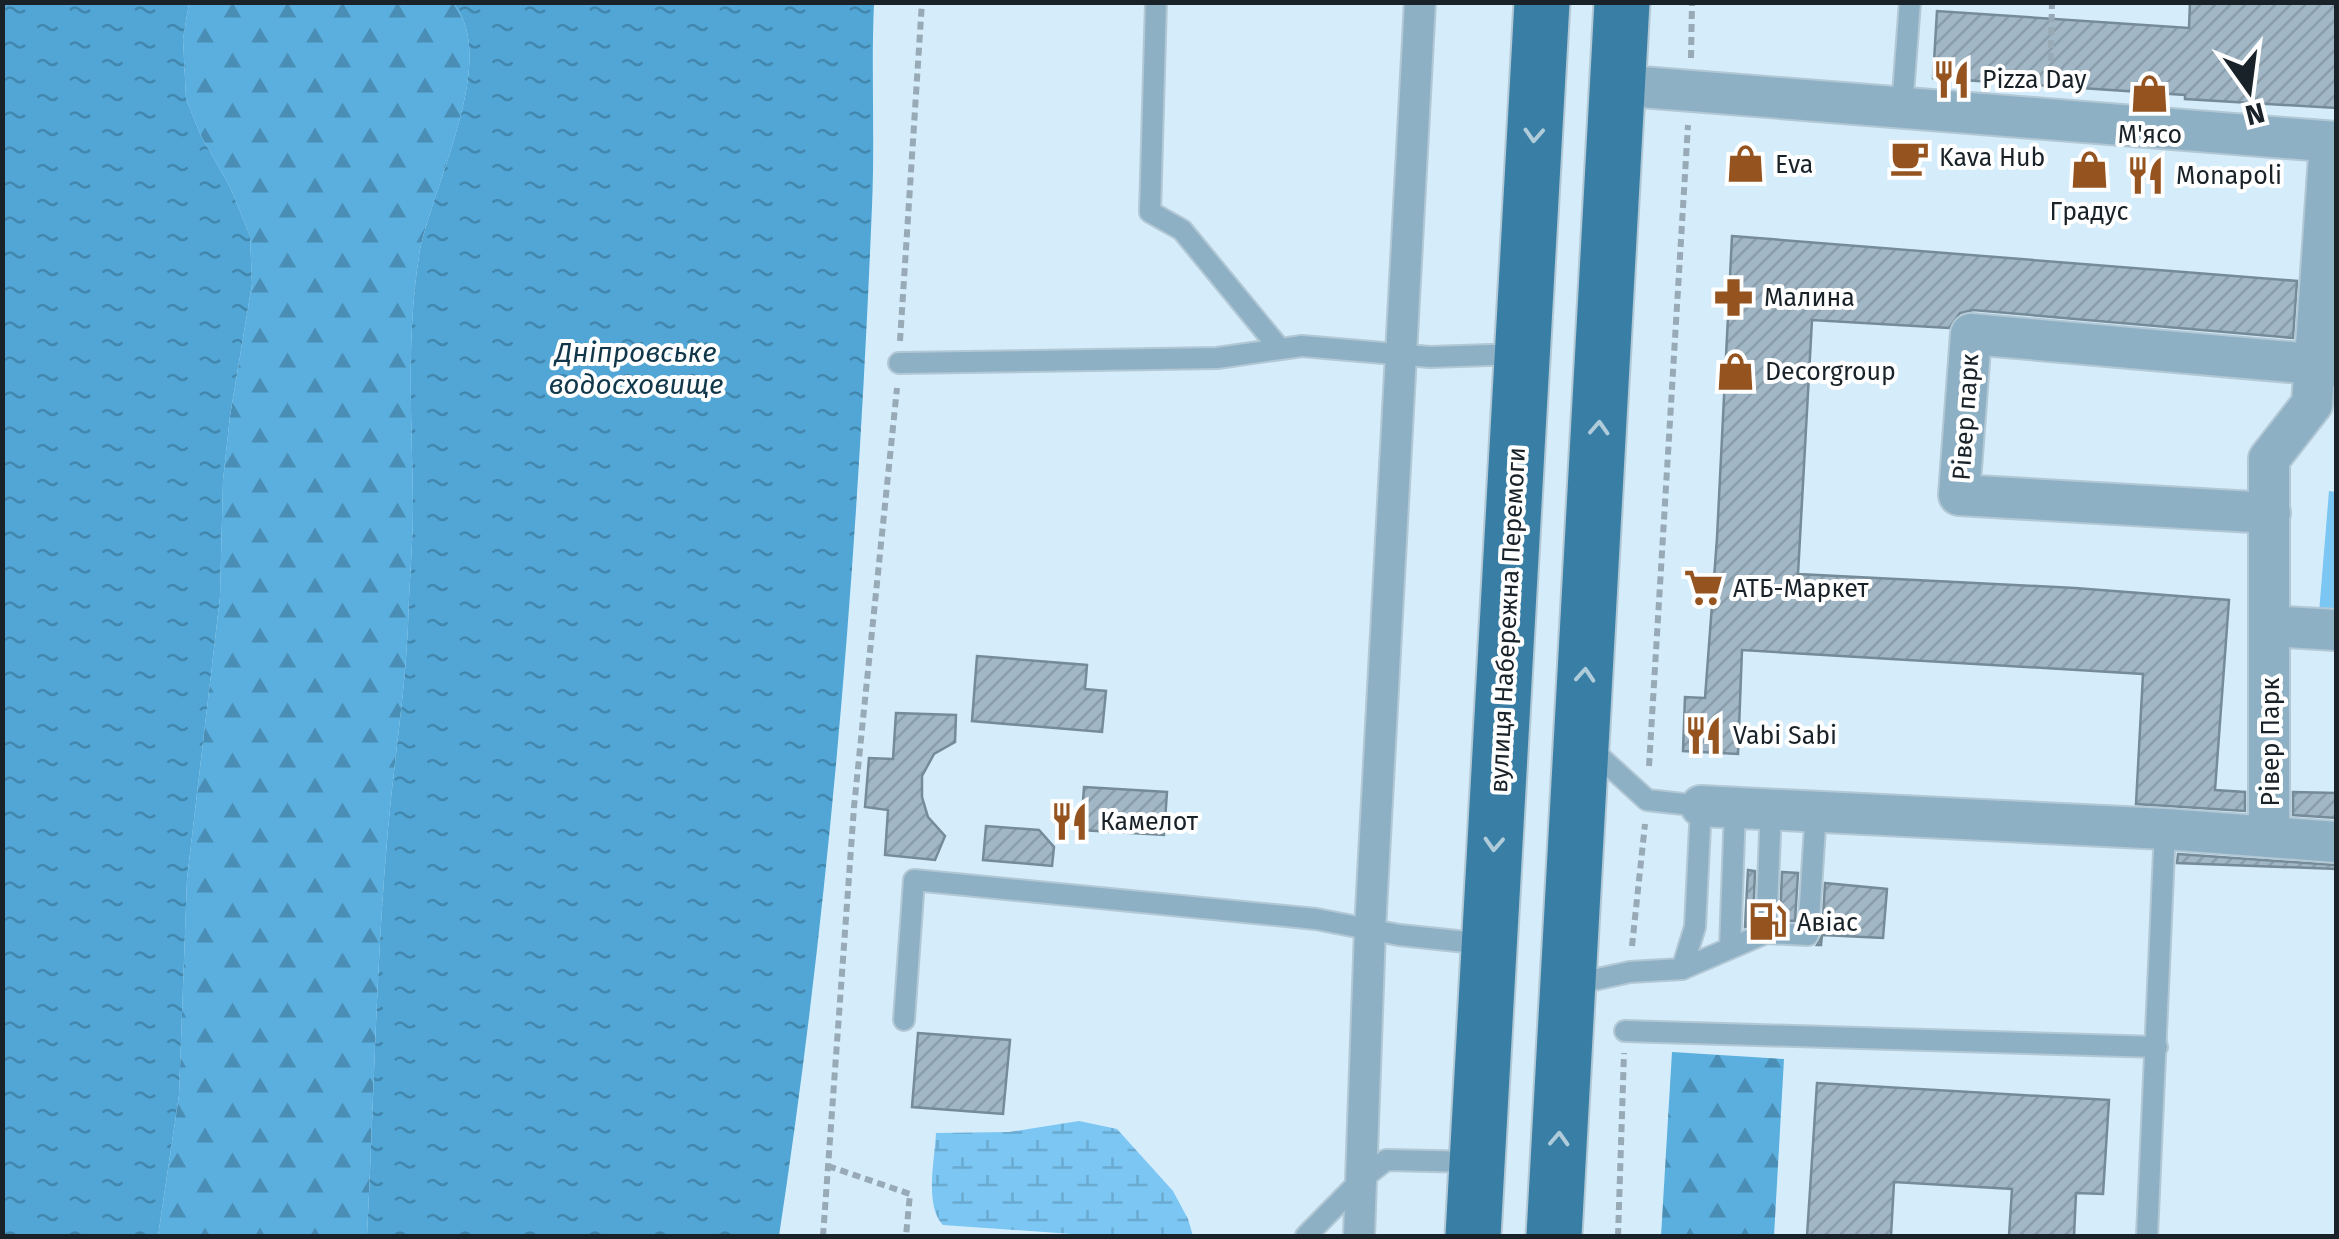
<svg xmlns="http://www.w3.org/2000/svg" width="2339" height="1239" viewBox="0 0 2339 1239" font-family="'Fira Sans',sans-serif">
<style>
.green{fill:#7bc6f3}
.forest{fill:url(#forest-firs)}
.wetland{fill:url(#wetland-marsh)}
.water{fill:url(#water-ripples)}
.building{fill:url(#building-hatch);stroke:#758b98;stroke-width:2.5}
.lines{fill:none;stroke-linecap:round;stroke-linejoin:round}
.service-casing{stroke:#b3c8d5;stroke-width:24}
.pedestrian-casing{stroke:#b3c8d5;stroke-width:34}
.minor-casing{stroke:#b3c8d5;stroke-width:44}
.primary-casing{stroke:#b3c8d5;stroke-width:59}
.path{stroke:#97aab6;stroke-width:6;stroke-dasharray:8 5;stroke-linecap:butt}
.service{stroke:#8eb0c5;stroke-width:20}
.pedestrian{stroke:#8eb0c5;stroke-width:30}
.minor{stroke:#8eb0c5;stroke-width:40}
.primary{stroke:#397fa5;stroke-width:55}
.oneway{stroke:#b0ccdb}
.labels{text-anchor:middle;stroke-width:8;stroke-linejoin:round;paint-order:stroke}
.poi-label{font-size:25px;fill:#192228;stroke:#fff;text-anchor:start}
.street-label{font-size:25px;fill:#192228;stroke:#fff}
.water-label{font-size:28px;font-style:italic;fill:#11374b;stroke:#fff}
</style>
<defs>
<pattern id="forest-firs" width="22" height="20" patternUnits="userSpaceOnUse" patternTransform="scale(2.5)"><rect width="22" height="20" fill="#5aafdf"/><path d="M5 1l3.5 6h-7zM16 11l3.5 6h-7z" fill="#4a8eb5"/></pattern>
<pattern id="wetland-marsh" width="20" height="14" patternUnits="userSpaceOnUse" patternTransform="scale(2.5)"><rect width="20" height="14" fill="#7bc6f3"/><path d="M1 5h8M5 5V1M11 12h8M15 12V8" fill="none" stroke="#6aaad0"/></pattern>
<pattern id="water-ripples" width="26" height="14" patternUnits="userSpaceOnUse" patternTransform="scale(2.5)"><rect width="26" height="14" fill="#51a6d6"/><path d="M2 4q2-2 4 0t4 0M15 11q2-2 4 0t4 0" fill="none" stroke="#4287ae"/></pattern>
<pattern id="building-hatch" width="6" height="6" patternUnits="userSpaceOnUse" patternTransform="scale(2.5)"><rect width="6" height="6" fill="#a1b7c6"/><path d="M-1 1l2-2M0 6l6-6M5 7l2-2" fill="none" stroke="#8a9daa"/></pattern>
</defs>
<rect width="100%" height="100%" fill="#d5ecfb"/>
<polygon class="green" points="2329,491 2336,492 2336,615 2319,613"/>
<g class="forest">
<path d="M189,3H453C501,58 430,190 419,256C406,338 412,422 413,505C413,545 409,585 408,626C405,694 394,761 388,829C376,964 374,1101 367,1236H158L179,1095L187,879L220,597L223,480L230,416L252,284L250,236L230,187L201,136L186,99L183,39Z"/>
<polygon points="1672,1052 1784,1059 1774,1236 1661,1236"/>
</g>
<path class="wetland" d="M1079,1121L1117,1129L1173,1191L1188,1219L1193,1236H1100L943,1225C924,1205 935,1159 936,1133L1009,1132Z"/>
<g class="water">
<polygon points="2,3 189,3 183,39 186,99 201,136 230,187 250,236 252,284 230,416 223,480 220,597 187,879 179,1095 158,1236 3,1236"/>
<path d="M453,3H874C871,70 875,139 872,206C858,551 831,895 779,1236H367C374,1101 376,964 388,829C394,761 405,694 408,626C409,585 413,545 413,505C412,422 406,338 419,256C430,190 501,58 453,3Z"/>
</g>
<g class="building">
<polygon points="2190,2 2336,2 2336,108 2185,99 2185,95 1933,78 1937,11 2189,28"/>
<polygon points="1732,236 2297,281 2293,338 1973,310 1960,313 1949,328 1812,320 1798,574 2075,588 2229,600 2215,790 2245,792 2245,811 2136,804 2143,674 1742,650 1738,754 1683,751 1685,697 1705,698 1717,538"/>
<polygon points="977,656 1087,665 1085,689 1106,691 1102,732 972,721"/>
<polygon points="896,713 956,715 955,742 934,754 922,776 922,797 928,817 945,836 935,860 885,855 888,810 865,807 869,758 893,759"/>
<polygon points="1084,787 1167,792 1164,835 1081,830"/>
<polygon points="2293,792 2336,793 2336,818 2293,815"/>
<polygon points="986,826 1039,830 1054,847 1052,866 983,860"/>
<polygon points="2178,854 2336,865 2336,869 2177,863"/>
<polygon points="1748,870 1755,871 1753,924 1745,927"/>
<polygon points="1782,872 1798,873 1795,921 1780,920"/>
<polygon points="1825,883 1887,889 1883,938 1822,935 1821,945 1817,945 1822,936"/>
<polygon points="918,1033 1010,1040 1003,1114 912,1107"/>
<polygon points="1817,1083 2109,1100 2103,1194 2076,1193 2074,1236 2009,1236 2012,1189 1894,1182 1891,1236 1807,1236"/>
</g>
<g class="lines">
<defs>
<g id="service">
<polyline points="1156,2 1150,212 1182,230 1280,349"/>
<polyline points="1902,107 1910,2"/>
<polyline points="899,363 1217,358 1302,346 1430,357 1520,354"/>
<polyline points="1766,933 1771,809"/>
<polyline points="1730,948 1735,807"/>
<polyline points="1682,969 1766,933 1808,935 1816,811"/>
<polyline points="1570,985 1630,972 1682,969 1695,927 1701,806 1647,800 1590,748"/>
<polyline points="904,1020 914,880 1316,919 1399,935 1486,944"/>
<polyline points="1625,1031 2157,1047"/>
<polyline points="1306,1236 1363,1178 1386,1160 1475,1162"/>
<polyline points="2147,1236 2165,829"/>
</g>
<polyline id="pedestrian" points="1359,1236 1370,930 1420,2"/>
<g id="minor">
<polyline points="1616,85 2336,142"/>
<polyline points="2270,513 1959,495 1971,334 2336,366"/>
<polyline points="2270,626 2336,630"/>
<polyline points="1701,806 2165,829 2336,842"/>
<polyline points="2269,837 2269,459 2312,404 2330,142"/>
</g>
<g id="primary">
<polyline points="1473,1236 1542,2"/>
<polyline points="1554,1236 1622,2"/>
</g>
</defs>
<use href="#service" class="service-casing"/>
<use href="#pedestrian" class="pedestrian-casing"/>
<use href="#minor" class="minor-casing"/>
<use href="#primary" class="primary-casing"/>
<g class="path">
<polyline points="1691,58 1692,2"/>
<polyline points="2050,87 2052,2"/>
<polyline points="900,341 922,2"/>
<polyline points="1649,766 1688,125"/>
<polyline points="1632,946 1645,824"/>
<polyline points="828,1166 910,1194 906,1236"/>
<polyline points="823,1236 854,807 897,388"/>
<polyline points="1618,1236 1624,1053"/>
</g>
<use href="#service" class="service"/>
<use href="#pedestrian" class="pedestrian"/>
<use href="#minor" class="minor"/>
<use href="#primary" class="primary"/>
</g>
<defs><path id="oneway-chevron" d="M-2-3.5L2.5 0L-2 3.5" fill="none" stroke-width="1.6" stroke-linecap="round" stroke-linejoin="round" transform="scale(2.5)"/></defs>
<g class="oneway">
<use href="#oneway-chevron" transform="translate(1534 135) rotate(93)"/>
<use href="#oneway-chevron" transform="translate(1599 428) rotate(-87)"/>
<use href="#oneway-chevron" transform="translate(1585 675) rotate(-86)"/>
<use href="#oneway-chevron" transform="translate(1494 844) rotate(93)"/>
<use href="#oneway-chevron" transform="translate(1559 1139) rotate(-87)"/>
</g>
<defs>
<symbol id="restaurant-bare" viewBox="-9 -9 18 18"><path d="M-5-6h1v4h1v-4h1v4h1v-4h1v5L-1.5 .5V6h-2V.5L-5-1ZM5-6V6H3V1.5H1.5Q1.5-4 5-6Z" fill="#95541f" stroke="#fff" stroke-width="2.5" paint-order="stroke"/></symbol>
<symbol id="shop-bare" viewBox="-9 -9 18 18"><path d="M-5-2.5h2.3a2.7 3.5 0 0 1 5.4 0H5L5.5 6h-11ZM-1.5-2.5h3a1.5 2.3 0 0 0-3 0Z" fill="#95541f" stroke="#fff" stroke-width="2.5" paint-order="stroke"/></symbol>
<symbol id="cafe-bare" viewBox="-9 -9 18 18"><path d="M-5.5-4.5H6V0H3Q3 3.5 0 3.5H-2.5Q-5.5 3.5-5.5 0ZM3-3.2v2h1.7v-2ZM-6 4.5H4V6H-6Z" fill="#95541f" stroke="#fff" stroke-width="2.5" paint-order="stroke"/></symbol>
<symbol id="pharmacy-bare" viewBox="-9 -9 18 18"><path d="M-2-6h4v4h4v4h-4v4h-4v-4h-4v-4h4Z" fill="#95541f" stroke="#fff" stroke-width="2.5" paint-order="stroke"/></symbol>
<symbol id="supermarket-bare" viewBox="-9 -9 18 18"><path d="M-6-5.5h2.5l.6 2H6L4.5 2H-2.5L-4.4-4H-6ZM-1.5 3.2a1.3 1.3 0 1 0 .1 0ZM3 3.2a1.3 1.3 0 1 0 .1 0Z" fill="#95541f" stroke="#fff" stroke-width="2.5" paint-order="stroke"/></symbol>
<symbol id="fuel-bare" viewBox="-9 -9 18 18"><path d="M-5.5-6h7V0h2V4h1.3V-2.5L3-4.5l.8-.8L6-3V5H2.5V1h-1V6h-7ZM-4.2-4.7v3.2H.2V-4.7Z" fill="#95541f" stroke="#fff" stroke-width="2.5" paint-order="stroke"/></symbol>
</defs>
<g fill-rule="evenodd">
<use href="#restaurant-bare" x="1924" y="52" width="55" height="55"/>
<use href="#shop-bare" x="2122" y="66" width="55" height="55"/>
<use href="#cafe-bare" x="1882" y="130" width="55" height="55"/>
<use href="#shop-bare" x="1718" y="136" width="55" height="55"/>
<use href="#shop-bare" x="2062" y="142" width="55" height="55"/>
<use href="#restaurant-bare" x="2118" y="148" width="55" height="55"/>
<use href="#pharmacy-bare" x="1706" y="270" width="55" height="55"/>
<use href="#shop-bare" x="1708" y="344" width="55" height="55"/>
<use href="#supermarket-bare" x="1676" y="560" width="55" height="55"/>
<use href="#restaurant-bare" x="1676" y="708" width="55" height="55"/>
<use href="#restaurant-bare" x="1042" y="794" width="55" height="55"/>
<use href="#fuel-bare" x="1740" y="894" width="55" height="55"/>
</g>
<g class="labels">
<g class="poi-label">
<text x="1982" y="88">Pizza Day</text>
<text x="2150" y="143" text-anchor="middle">М'ясо</text>
<text x="1939" y="166">Kava Hub</text>
<text x="1775" y="173">Eva</text>
<text x="2176" y="184">Monapoli</text>
<text x="2089" y="220" text-anchor="middle">Градус</text>
<text x="1764" y="306">Малина</text>
<text x="1765" y="380">Decorgroup</text>
<text x="1733" y="597">АТБ-Маркет</text>
<text x="1733" y="744">Vabi Sabi</text>
<text x="1100" y="830">Камелот</text>
<text x="1797" y="931">Авіас</text>
</g>
<g class="street-label">
<text transform="translate(1965 417) rotate(-86)" y="9">Рівер парк</text>
<text transform="translate(1507 620) rotate(-87)" y="9">вулиця Набережна Перемоги</text>
<text transform="translate(2270 742) rotate(-90)" y="9">Рівер Парк</text>
</g>
<g class="water-label">
<text x="636" y="362">Дніпровське<tspan x="636" dy="32">водосховище</tspan></text>
</g>
</g>
<rect width="2339" height="1239" fill="none" stroke="#192228" stroke-width="10"/>
<g transform="translate(2249 90) rotate(166)" stroke="#ffffff" stroke-width="8" paint-order="stroke">
<path d="M0-8L18 38L0 25L-18 38Z" fill="#192228"/>
<text y="-15" font-size="28" font-weight="bold" text-anchor="middle" fill="#192228">N</text>
</g>
</svg>
